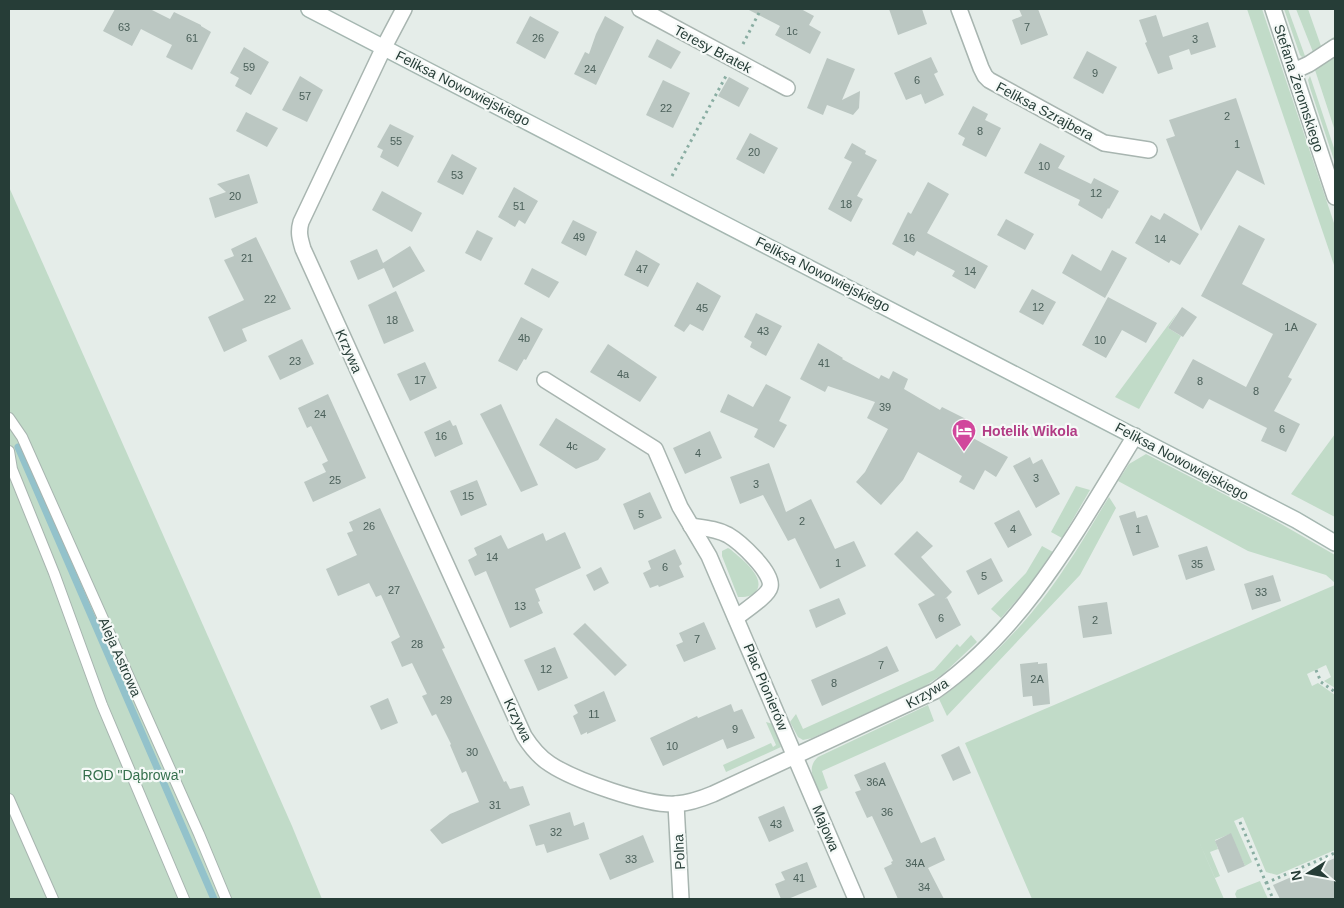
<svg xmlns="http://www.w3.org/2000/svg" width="1344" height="908" viewBox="0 0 1344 908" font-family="Helvetica,sans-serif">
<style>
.green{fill:#c1dbc8}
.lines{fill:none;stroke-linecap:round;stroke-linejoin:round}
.stream{stroke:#93c2cb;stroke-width:7}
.building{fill:#bbc7c2}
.lane-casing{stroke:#a8b5b0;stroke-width:12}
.street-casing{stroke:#a8b5b0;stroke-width:18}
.secondary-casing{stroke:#a5b7b1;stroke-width:18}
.path{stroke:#89ada2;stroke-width:3;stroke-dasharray:2.5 4;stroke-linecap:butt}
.lane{stroke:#fff;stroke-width:10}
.street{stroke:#fff;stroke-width:15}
.secondary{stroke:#fff;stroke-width:15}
.labels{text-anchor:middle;stroke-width:4.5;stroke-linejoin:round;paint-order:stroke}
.number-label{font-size:11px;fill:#4b605a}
.street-label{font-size:14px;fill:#263d37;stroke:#f5f9f7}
.hotel-label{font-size:14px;font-weight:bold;fill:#b23c85;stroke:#f5f9f7;text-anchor:start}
.park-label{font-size:14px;fill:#346f4c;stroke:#f5f9f7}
</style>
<rect width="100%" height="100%" fill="#e5ede9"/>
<g class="green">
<polygon points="1247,9 1262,9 1335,226 1335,268"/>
<polygon points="1284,9 1288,9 1305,56 1302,57 1300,55"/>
<polygon points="1296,9 1308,9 1321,46 1335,36 1335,39 1313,52"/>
<polygon points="1335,54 1335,131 1315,70 1318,65"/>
<polygon points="1310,76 1335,151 1335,163 1310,88 1308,80"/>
<polygon points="9,187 292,826 322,899 9,899"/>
<polygon points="1177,313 1168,328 1181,336 1139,409 1115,397"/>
<polygon points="1335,434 1335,517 1291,494"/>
<polygon points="1146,454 1276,521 1335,555 1335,583 1326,575 1248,551 1118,481 1129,464"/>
<polygon points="1076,486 1090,490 1062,538 1051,532"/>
<path d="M1109,497L1116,508L1080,575L947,716L939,699C987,665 1032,618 1064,569C1080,546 1094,521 1109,497Z"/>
<polygon points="1042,546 1053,552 1027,588 1001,618 991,609 1026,573"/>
<path d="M728,548L730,549C739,557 767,577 756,591C752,597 745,597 738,597L722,556V551Z"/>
<polygon points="1335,585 1335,688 1324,681 1331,677 1326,665 1307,674 1312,686 1318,683 1335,695 1335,850 1277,875 1266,872 1243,817 1234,821 1252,862 1245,866 1230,834 1215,840 1218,849 1210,852 1220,876 1215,878 1197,837 1224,899 1032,899 965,743"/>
<polygon points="971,635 977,642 943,674 925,686 812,738 803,740 798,737 790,722 796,714 803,729 934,670 957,644 960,647"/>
<path d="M928,705L934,721L822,771L828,788L819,792C814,779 806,768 818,757Z"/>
<polygon points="766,722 773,724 781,747 726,772 723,765 771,743 773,747 776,745"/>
<polygon points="1260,881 1268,899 1237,899 1235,894 1237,890"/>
</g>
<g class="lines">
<polyline class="stream" points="18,447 214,899"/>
</g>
<g class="building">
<polygon points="115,9 150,9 170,19 174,12 201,25 201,26 211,32 192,70 166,57 172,45 141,29 132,46 103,31"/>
<polygon points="747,9 801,9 814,16 809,25 821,32 810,54 775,35 780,26"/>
<polygon points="889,9 922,9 927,24 898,35"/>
<polygon points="1019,9 1038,9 1048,35 1021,45 1012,20 1022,16"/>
<polygon points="1156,15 1163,37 1208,22 1216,47 1191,55 1189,49 1169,56 1173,69 1158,74 1145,43 1147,42 1139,20"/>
<polygon points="530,16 559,32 545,59 516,43"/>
<polygon points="605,16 624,27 596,85 574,74 585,52 589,54 596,34"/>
<polygon points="657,39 681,52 671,69 648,57"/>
<polygon points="244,47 269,62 251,95 235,86 239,78 230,73"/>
<polygon points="1087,51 1117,67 1103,94 1073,78"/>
<polygon points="931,57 938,72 934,74 944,95 925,104 921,94 906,100 894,73"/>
<polygon points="827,58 855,69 842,100 860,91 859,108 853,115 827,105 823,115 807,108"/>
<polygon points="300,76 323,90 307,122 282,110"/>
<polygon points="729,77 749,88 739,107 718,96"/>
<polygon points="663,80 690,93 673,128 646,115"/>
<polygon points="1236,98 1265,185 1237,170 1201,231 1166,139 1175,136 1169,120"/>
<polygon points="973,106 988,114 985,120 1001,128 986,157 962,145 965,138 958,134"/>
<polygon points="246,112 278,128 267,147 236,131"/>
<polygon points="390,124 414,136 398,167 380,157 383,150 377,147"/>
<polygon points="750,133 778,148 764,174 736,159"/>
<polygon points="852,143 866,151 865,154 877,160 857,196 863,199 851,222 828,209 852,162 844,158"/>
<polygon points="1040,143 1065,156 1058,168 1091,184 1094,178 1119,191 1109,209 1108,208 1102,219 1078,205 1080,200 1024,173"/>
<polygon points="452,154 477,168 463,195 437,182"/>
<polygon points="249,174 258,203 215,218 209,198 226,192 217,184"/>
<polygon points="928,182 949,194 927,233 988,266 975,289 952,276 955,271 917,251 914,256 892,244 908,212 911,214"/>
<polygon points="514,187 538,201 525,224 519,220 515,227 498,217"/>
<polygon points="382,191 422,213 412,232 372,210"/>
<polygon points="1164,213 1199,234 1180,265 1171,260 1169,263 1135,243 1151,215 1160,220"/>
<polygon points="1006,219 1034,234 1025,250 997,235"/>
<polygon points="573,220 597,232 586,256 561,243"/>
<polygon points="1239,225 1265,239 1242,284 1317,324 1288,377 1292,379 1274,411 1300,424 1286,452 1261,441 1267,428 1209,399 1203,409 1174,393 1193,359 1246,387 1273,334 1201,296"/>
<polygon points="477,230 493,238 481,261 465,253"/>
<polygon points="256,237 291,309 242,329 247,341 224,352 208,317 244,300 224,260 234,256 231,249"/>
<polygon points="410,246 425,271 393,288 384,268 358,280 350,261 377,249 383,263"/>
<polygon points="636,250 660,264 648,287 624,275"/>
<polygon points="1112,250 1127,258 1105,298 1062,273 1072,254 1101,271"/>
<polygon points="532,268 559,282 549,298 524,284"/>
<polygon points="697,282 721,296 703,331 690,324 684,332 674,326"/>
<polygon points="1032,289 1056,302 1043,325 1019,312"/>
<polygon points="396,291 414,331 384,344 368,305"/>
<polygon points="1108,297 1157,323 1146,343 1122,330 1106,358 1082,345"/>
<polygon points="1182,307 1197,317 1183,337 1168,328"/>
<polygon points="756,313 782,326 766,356 750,347 752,342 744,337"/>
<polygon points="521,317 543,329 526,360 524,359 517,371 498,361"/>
<polygon points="302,339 314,364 280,380 268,356"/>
<polygon points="818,343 843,358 842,359 879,379 881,375 889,379 893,371 908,379 904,389 940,410 942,407 966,419 960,431 1008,457 996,477 985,470 974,490 959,482 962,476 918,452 903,480 881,505 856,482 865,472 888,429 867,418 875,402 828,386 825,392 800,379"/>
<polygon points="608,344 657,377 640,402 590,372"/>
<polygon points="425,362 437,388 410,401 397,374"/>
<polygon points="766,384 791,397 779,421 787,425 774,448 754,437 758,429 720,412 728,394 753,407"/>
<polygon points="328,394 366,478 313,502 304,482 326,472 322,464 328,461 311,426 307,428 298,408"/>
<polygon points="501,404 538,485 521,492 480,414"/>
<polygon points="556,418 606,449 598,460 576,469 539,445"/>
<polygon points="450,420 453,426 456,425 463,444 435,457 424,432"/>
<polygon points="710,431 722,458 685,474 673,448"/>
<polygon points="1030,457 1033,464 1042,459 1060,494 1036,508 1013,466"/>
<polygon points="769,463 786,512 811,499 835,549 854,541 866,566 820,589 795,538 788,541 763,495 740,504 730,477"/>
<polygon points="477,480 487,505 461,516 450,491"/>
<polygon points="650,492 662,518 634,530 623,504"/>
<polygon points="380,508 445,648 442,649 504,782 506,781 510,789 523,786 530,805 442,844 430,830 450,814 479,802 466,771 462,773 450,745 451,744 436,714 432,716 422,696 427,694 412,663 402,667 391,642 400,637 381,595 376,597 369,583 338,596 326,569 357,555 347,533 353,531 349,522"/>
<polygon points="1019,510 1032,535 1008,548 994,523"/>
<polygon points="1135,511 1137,518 1147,515 1159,547 1133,556 1119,516"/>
<polygon points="917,531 933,546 921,557 952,592 945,599 947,598 961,625 936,639 918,604 935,595 894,554"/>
<polygon points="565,532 581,568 535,589 540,601 538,602 543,613 510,628 486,571 475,576 468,560 477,555 474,548 501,535 508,549 543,533 546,541"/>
<polygon points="1207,546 1215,570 1186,580 1178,555"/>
<polygon points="675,549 682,564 679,566 684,577 659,587 658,585 650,588 643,573 651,569 648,561"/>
<polygon points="991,558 1003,581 978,595 966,571"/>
<polygon points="601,567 609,583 594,591 586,575"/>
<polygon points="1273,575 1281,601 1252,610 1244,584"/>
<polygon points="839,598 846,614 816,628 809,610"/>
<polygon points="1107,602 1112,634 1083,638 1078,606"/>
<polygon points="704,622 716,649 684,662 676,645 683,642 679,633"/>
<polygon points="585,623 627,665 615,676 573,634"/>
<polygon points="887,646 899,671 822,706 811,680 871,654"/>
<polygon points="555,647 568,678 538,691 524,660"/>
<polygon points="1038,662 1038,664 1047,663 1050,704 1033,706 1032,696 1023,697 1020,664"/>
<polygon points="604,691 616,721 587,734 587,732 581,735 573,716 578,713 574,705"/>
<polygon points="388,698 398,723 381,730 370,706"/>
<polygon points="731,704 734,712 742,709 755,738 727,749 723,739 663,766 650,738 697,716 698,718"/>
<polygon points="959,746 971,773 953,781 941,755"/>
<polygon points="885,762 921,843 935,837 945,860 928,868 944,899 898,899 884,868 892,864 891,862 893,861 872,816 867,818 855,792 861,790 854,775"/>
<polygon points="784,806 794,831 769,842 758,817"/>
<polygon points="570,812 574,826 584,822 589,839 547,853 544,844 536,846 529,825"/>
<polygon points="1231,833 1245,866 1228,873 1215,841"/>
<polygon points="643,835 654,862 610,880 599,854"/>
<polygon points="1335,858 1335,899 1280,899 1273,885"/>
<polygon points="807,862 817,887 788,899 781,899 775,884 785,880 781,872"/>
</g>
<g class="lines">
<defs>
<g id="lane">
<polyline points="9,418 22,437 199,834 226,899"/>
<polyline points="9,451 12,469 54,573 102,705 184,899"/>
<polyline points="9,799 53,899"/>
</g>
<g id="street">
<path d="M404,9L384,47L301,222C298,232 300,239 303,249L524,736C531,747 539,757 550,764C574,780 647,806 676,804C689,803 701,799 713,794L935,691C1026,627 1078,528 1135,436"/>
<polyline points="640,9 787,88"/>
<polyline points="959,9 981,68 985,76 989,80 1104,143 1149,150"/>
<polyline points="1273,9 1335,197"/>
<polyline points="1294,71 1309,64 1335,47"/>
<polyline points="545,380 655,449 680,507 709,556 856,899"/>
<path d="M691,526C704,528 717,529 728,535C740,542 774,573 770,587C768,596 744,611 736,618"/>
<polyline points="676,804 681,899"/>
</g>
<polyline id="secondary" points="309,9 1296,520 1335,543"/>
</defs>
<use href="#lane" class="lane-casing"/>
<use href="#street" class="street-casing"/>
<use href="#secondary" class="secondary-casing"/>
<g class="path">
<polyline points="743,44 761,9"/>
<polyline points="672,176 726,76"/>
<polyline points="1316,670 1321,682 1335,692"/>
<polyline points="1240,822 1273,899"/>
<polyline points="1266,883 1335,853"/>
</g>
<use href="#lane" class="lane"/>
<use href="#street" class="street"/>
<use href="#secondary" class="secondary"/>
</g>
<defs>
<symbol id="hotel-pin" viewBox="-11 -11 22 30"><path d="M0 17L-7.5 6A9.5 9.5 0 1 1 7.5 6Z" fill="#d1479c" stroke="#f5f9f7"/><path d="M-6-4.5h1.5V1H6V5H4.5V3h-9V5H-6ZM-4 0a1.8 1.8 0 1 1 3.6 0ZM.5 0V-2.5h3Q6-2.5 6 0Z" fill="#fff"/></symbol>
</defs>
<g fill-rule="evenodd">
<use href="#hotel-pin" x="950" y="417" width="28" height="38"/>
</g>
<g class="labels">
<g class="number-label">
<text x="124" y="31">63</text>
<text x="1027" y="31">7</text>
<text x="792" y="35">1c</text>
<text x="192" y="42">61</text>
<text x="538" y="42">26</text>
<text x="1195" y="43">3</text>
<text x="249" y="71">59</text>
<text x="590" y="73">24</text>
<text x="1095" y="77">9</text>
<text x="917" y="84">6</text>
<text x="305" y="100">57</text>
<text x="666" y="112">22</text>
<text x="1227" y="120">2</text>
<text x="980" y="135">8</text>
<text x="396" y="145">55</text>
<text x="1237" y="148">1</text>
<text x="754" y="156">20</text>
<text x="1044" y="170">10</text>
<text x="457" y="179">53</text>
<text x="1096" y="197">12</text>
<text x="235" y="200">20</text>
<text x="846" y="208">18</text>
<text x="519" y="210">51</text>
<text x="579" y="241">49</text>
<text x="909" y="242">16</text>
<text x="1160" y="243">14</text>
<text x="247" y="262">21</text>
<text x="642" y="273">47</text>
<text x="970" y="275">14</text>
<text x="270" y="303">22</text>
<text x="1038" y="311">12</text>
<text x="702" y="312">45</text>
<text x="392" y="324">18</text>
<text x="1291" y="331">1A</text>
<text x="763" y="335">43</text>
<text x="524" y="342">4b</text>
<text x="1100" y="344">10</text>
<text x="295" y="365">23</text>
<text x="824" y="367">41</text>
<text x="623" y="378">4a</text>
<text x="420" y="384">17</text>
<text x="1200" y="385">8</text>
<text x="1256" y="395">8</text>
<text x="885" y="411">39</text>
<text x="320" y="418">24</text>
<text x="1282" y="433">6</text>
<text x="441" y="440">16</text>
<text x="572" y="450">4c</text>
<text x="698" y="457">4</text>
<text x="1036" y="482">3</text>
<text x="335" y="484">25</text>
<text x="756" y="488">3</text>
<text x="468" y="500">15</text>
<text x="641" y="518">5</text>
<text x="802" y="525">2</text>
<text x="369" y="530">26</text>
<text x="1013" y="533">4</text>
<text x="1138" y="533">1</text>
<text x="492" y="561">14</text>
<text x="838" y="567">1</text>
<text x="1197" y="568">35</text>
<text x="665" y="571">6</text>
<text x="984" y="580">5</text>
<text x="394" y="594">27</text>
<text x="1261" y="596">33</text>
<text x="520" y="610">13</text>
<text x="941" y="622">6</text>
<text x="1095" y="624">2</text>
<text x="697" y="643">7</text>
<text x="417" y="648">28</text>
<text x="881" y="669">7</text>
<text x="546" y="673">12</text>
<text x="1037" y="683">2A</text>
<text x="834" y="687">8</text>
<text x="446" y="704">29</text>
<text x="594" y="718">11</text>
<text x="735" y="733">9</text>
<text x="672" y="750">10</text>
<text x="472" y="756">30</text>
<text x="876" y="786">36A</text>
<text x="495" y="809">31</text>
<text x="887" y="816">36</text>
<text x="776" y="828">43</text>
<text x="556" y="836">32</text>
<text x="631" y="863">33</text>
<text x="915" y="867">34A</text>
<text x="799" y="882">41</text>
<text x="924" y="891">34</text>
</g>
<g class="street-label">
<text transform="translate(713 49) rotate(28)" y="5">Teresy Bratek</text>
<text transform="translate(463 88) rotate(27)" y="5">Feliksa Nowowiejskiego</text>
<text transform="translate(1299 88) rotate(72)" y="5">Stefana Żeromskiego</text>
<text transform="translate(1045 111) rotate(28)" y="5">Feliksa Szrajbera</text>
<text transform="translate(823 274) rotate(27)" y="5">Feliksa Nowowiejskiego</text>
<text transform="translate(349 351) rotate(66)" y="5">Krzywa</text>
<text transform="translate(1182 461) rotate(28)" y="5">Feliksa Nowowiejskiego</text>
<text transform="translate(120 657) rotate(66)" y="5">Aleja Astrowa</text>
<text transform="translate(766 687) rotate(67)" y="5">Plac Pionierów</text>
<text transform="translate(927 693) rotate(-30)" y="5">Krzywa</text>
<text transform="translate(518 720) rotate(64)" y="5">Krzywa</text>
<text transform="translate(826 828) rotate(67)" y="5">Majowa</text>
<text transform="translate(679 852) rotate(-93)" y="5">Polna</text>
</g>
<g class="hotel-label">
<text x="982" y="436">Hotelik Wikola</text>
</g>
<g class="park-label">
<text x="133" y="780">ROD "Dąbrowa"</text>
</g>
</g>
<rect width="1344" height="908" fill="none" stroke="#263d37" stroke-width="20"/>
<g transform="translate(1309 873) rotate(259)" stroke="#f5f9f7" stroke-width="4" paint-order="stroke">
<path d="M0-4L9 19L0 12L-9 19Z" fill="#263d37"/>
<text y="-8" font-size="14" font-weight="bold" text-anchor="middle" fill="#263d37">N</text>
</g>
</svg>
